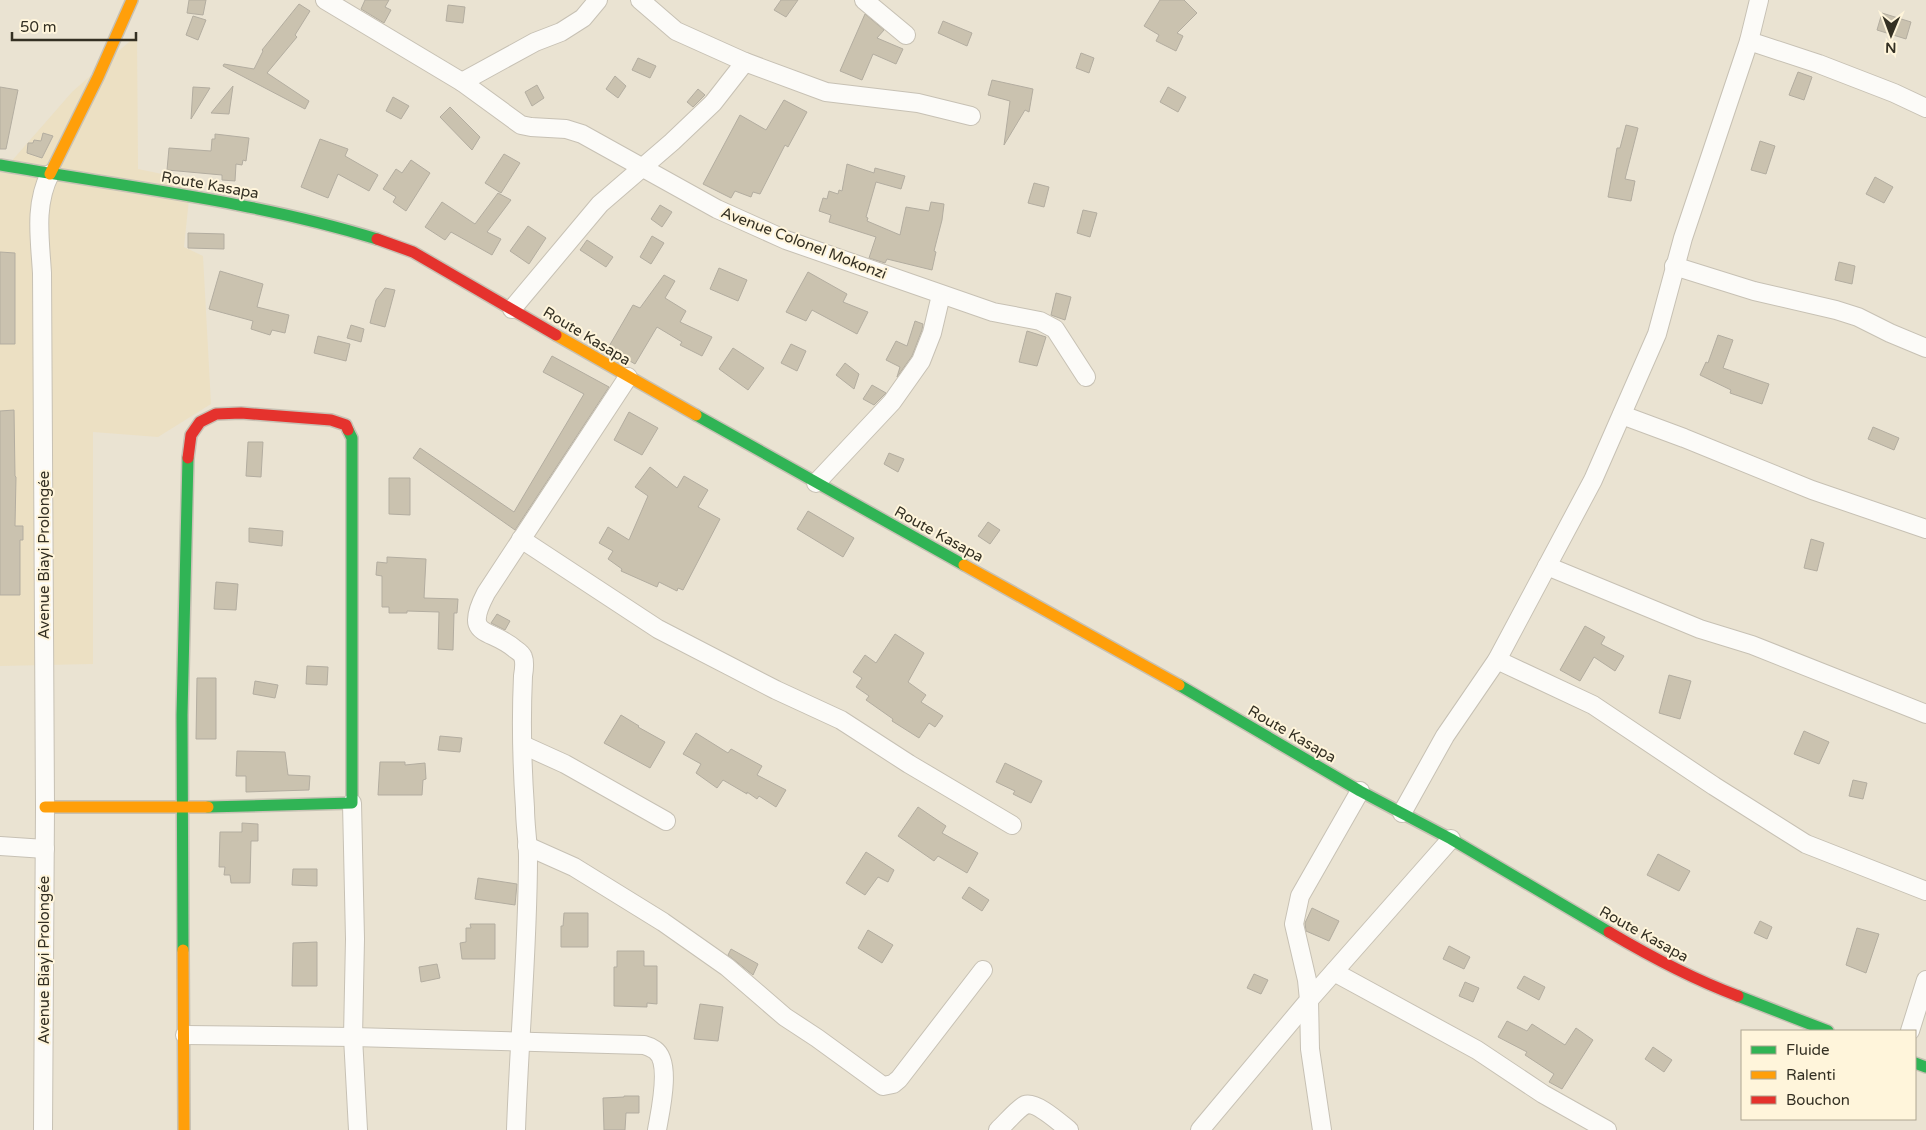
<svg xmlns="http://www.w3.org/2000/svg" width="1926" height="1130" viewBox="0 0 1926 1130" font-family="'Varela Round',sans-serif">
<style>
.built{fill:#ece0c3}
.building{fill:#cac2af;stroke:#b3ada0}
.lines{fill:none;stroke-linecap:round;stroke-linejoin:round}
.street-casing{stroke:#c7c1b4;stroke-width:20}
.fast-casing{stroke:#c7c1b4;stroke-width:14}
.slow-casing{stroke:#c7c1b4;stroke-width:14}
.jam-casing{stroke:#c7c1b4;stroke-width:14}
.street{stroke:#fcfbf8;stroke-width:18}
.fast{stroke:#30b455;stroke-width:11}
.slow{stroke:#ff9f0a;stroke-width:11}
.jam{stroke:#e5322d;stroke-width:11}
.labels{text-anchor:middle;stroke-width:4;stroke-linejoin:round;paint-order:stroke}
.street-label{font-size:15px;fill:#343023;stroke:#fff5db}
</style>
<rect width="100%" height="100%" fill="#eae3d2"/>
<polygon class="built" points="137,35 138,169 191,180 184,247 203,256 211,404 158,437 93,432 93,664 0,666 0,162 10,163 72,92"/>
<g class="building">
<polygon points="189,0 206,0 203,15 187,13"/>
<polygon points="365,0 389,0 385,7 391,10 384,23 361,9"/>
<polygon points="781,0 798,0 786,17 774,10"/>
<polygon points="1160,0 1184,0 1197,13 1177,33 1183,36 1176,51 1156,41 1159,35 1144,26"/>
<polygon points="299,4 310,11 295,35 297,37 267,73 309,101 305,109 223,66 224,64 254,69 263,51 262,50"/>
<polygon points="448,5 465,7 463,23 446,21"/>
<polygon points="1882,13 1911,22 1906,39 1877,30"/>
<polygon points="865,14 884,30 877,38 903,49 896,64 873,54 862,80 840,71"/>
<polygon points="193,16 206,20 198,40 186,35"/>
<polygon points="943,21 972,33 967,46 938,33"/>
<polygon points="1081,53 1094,58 1089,73 1076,68"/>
<polygon points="638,58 656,66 650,78 632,70"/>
<polygon points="1798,72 1812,77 1804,100 1789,95"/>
<polygon points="615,76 626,86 618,98 606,89"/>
<polygon points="992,80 1033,89 1029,112 1025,110 1004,145 1010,101 988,95"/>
<polygon points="537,85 544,98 532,106 525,92"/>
<polygon points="233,86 229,114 211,113"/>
<polygon points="0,87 18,90 6,149 0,149"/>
<polygon points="193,87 210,88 191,119"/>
<polygon points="1168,87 1186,97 1178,112 1160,102"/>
<polygon points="698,89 705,95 693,107 687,102"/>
<polygon points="393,97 409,106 401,119 386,111"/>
<polygon points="784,100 807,112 788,147 785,145 760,194 753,192 751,197 735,191 731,198 703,184 740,115 766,130"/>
<polygon points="450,107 480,137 472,150 440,117"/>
<polygon points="1626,125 1638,128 1625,179 1635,181 1631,201 1608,197 1617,148 1620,148"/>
<polygon points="43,133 53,136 42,158 27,153 28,143 33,143 34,140 41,141"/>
<polygon points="215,134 249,138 246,161 243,160 242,165 236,164 235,181 222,180 222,175 167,170 169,148 211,151 212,139 215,139"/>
<polygon points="320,139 348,149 345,156 378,175 369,191 338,174 328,198 301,187"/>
<polygon points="1760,141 1775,146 1766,174 1751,170"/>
<polygon points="504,154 520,163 501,193 485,183"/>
<polygon points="411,160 430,173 406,211 393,202 396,197 383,189 396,169 402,173"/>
<polygon points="847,164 874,173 875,168 905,176 901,189 876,182 866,217 868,218 867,221 900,235 906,207 929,211 931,202 944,204 942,220 934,251 936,252 932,270 887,259 885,263 869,258 876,237 829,222 831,215 819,211 823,198 827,199 829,191 838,194 839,190 842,191"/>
<polygon points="1875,177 1893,187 1884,203 1866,194"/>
<polygon points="1034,183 1049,187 1044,207 1028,203"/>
<polygon points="498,193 511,200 487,232 501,239 492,255 451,232 445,240 425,227 442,202 475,224"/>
<polygon points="660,205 672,212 662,227 651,219"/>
<polygon points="1083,210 1097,213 1090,237 1077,233"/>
<polygon points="528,226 546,238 529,264 510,251"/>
<polygon points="188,233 224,234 224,249 188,248"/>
<polygon points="652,236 664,243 651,264 640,257"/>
<polygon points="587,240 613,257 606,267 580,250"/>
<polygon points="0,252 15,253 15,344 0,344"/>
<polygon points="1839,262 1855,266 1852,284 1835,280"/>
<polygon points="719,268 747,280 738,301 710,289"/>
<polygon points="220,271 263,284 257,307 289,315 285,333 272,330 270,335 251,329 253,321 209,309"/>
<polygon points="808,272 847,294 843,302 868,312 857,334 812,310 806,321 786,312"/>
<polygon points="664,275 675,281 665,298 686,311 680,322 712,337 702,356 680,345 682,342 657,327 635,364 608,348 633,305 640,308"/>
<polygon points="385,288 395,290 385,327 370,323 376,300"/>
<polygon points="1056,293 1071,297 1065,320 1051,315"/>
<polygon points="915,321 923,324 922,330 912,356 897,377 900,367 886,360 896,341 907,346"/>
<polygon points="351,325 364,329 361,342 347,338"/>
<polygon points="1027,331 1046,337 1037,366 1019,362"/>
<polygon points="1718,335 1733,340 1723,368 1769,384 1762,404 1730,393 1731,390 1700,375 1706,362 1708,363"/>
<polygon points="318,336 350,344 346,361 314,353"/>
<polygon points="791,344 806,351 797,371 781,363"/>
<polygon points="733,348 764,368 748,390 719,369"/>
<polygon points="552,356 609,387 515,530 413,458 420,448 514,512 584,394 543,372"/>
<polygon points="845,363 859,374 854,389 836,375"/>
<polygon points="872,385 886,393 874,405 863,399"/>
<polygon points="14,410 15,476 16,477 15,526 23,526 23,540 20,540 20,595 0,595 0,411"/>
<polygon points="629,412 658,428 642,455 614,440"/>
<polygon points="1873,427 1899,438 1894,450 1868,439"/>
<polygon points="248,442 263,442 261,477 246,476"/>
<polygon points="889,453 904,459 898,472 884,464"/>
<polygon points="650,467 677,488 684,476 708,490 698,507 720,519 683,590 678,588 677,591 659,582 657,587 621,571 622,569 608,559 613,551 599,543 608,527 629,540 648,496 635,487"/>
<polygon points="389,478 410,478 410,515 389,514"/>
<polygon points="808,511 854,538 843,557 797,529"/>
<polygon points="988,522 1000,530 990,544 978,536"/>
<polygon points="249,528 283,531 282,546 249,542"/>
<polygon points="1811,539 1824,543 1817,571 1804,568"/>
<polygon points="387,557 426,559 424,598 458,599 457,613 454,613 453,650 438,649 439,612 407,611 407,613 389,613 389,607 382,607 382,576 376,575 377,562 387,563"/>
<polygon points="216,582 238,584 236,610 214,609"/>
<polygon points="497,614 510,621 505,630 491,623"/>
<polygon points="1585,626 1605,637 1601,644 1624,656 1615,671 1594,657 1580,681 1560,670"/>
<polygon points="895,634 924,653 908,682 926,695 921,702 943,716 935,727 929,723 919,738 892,721 893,719 866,700 869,696 856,687 862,678 853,672 865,655 876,663"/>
<polygon points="307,666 328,667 327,685 306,684"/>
<polygon points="1669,675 1691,681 1680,719 1659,713"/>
<polygon points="197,678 216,678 216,739 196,739"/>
<polygon points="255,681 278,685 275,698 253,694"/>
<polygon points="621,715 639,726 638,727 665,742 650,768 604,743"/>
<polygon points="1804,731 1829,742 1819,764 1794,754"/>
<polygon points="696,733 728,753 731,749 762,766 757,775 786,790 776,807 759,796 757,799 747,792 747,794 723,780 717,788 696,773 701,764 683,754"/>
<polygon points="440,736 462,738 460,752 438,750"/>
<polygon points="237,751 285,752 288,775 310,776 309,790 246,792 246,776 236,776"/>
<polygon points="380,762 405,762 405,765 425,763 426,779 423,780 422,795 378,795"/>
<polygon points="1005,763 1042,781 1031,803 1013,794 1015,791 996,782"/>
<polygon points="1853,780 1867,783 1863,799 1849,796"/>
<polygon points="918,807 946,826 942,833 978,853 967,873 938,856 934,861 898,836"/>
<polygon points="242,823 258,824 258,841 251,841 250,883 231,883 230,875 224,875 225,867 219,867 220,832 242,832"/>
<polygon points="866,852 894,870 888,882 878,877 865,895 846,883"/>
<polygon points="1658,854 1690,871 1679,891 1647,875"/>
<polygon points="293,869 317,869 317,886 292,885"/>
<polygon points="478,878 517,884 515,905 475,899"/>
<polygon points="969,887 989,900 982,911 962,898"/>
<polygon points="1312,908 1339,921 1329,941 1306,931 1305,923"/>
<polygon points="564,913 588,913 588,947 561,947 561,926 563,926"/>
<polygon points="1760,921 1772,927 1767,939 1754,933"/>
<polygon points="470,924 495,924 495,959 462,959 460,943 466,942 466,928 471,928"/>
<polygon points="1857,928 1879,934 1866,973 1846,965"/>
<polygon points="868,930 893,945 882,963 858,948"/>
<polygon points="317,942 317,986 292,986 293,943"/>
<polygon points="1449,946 1470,957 1464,969 1443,959"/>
<polygon points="731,949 758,964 753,975 728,955"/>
<polygon points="617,951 644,951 644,966 657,966 657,1004 647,1003 647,1007 614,1006 614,967 617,967"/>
<polygon points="437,964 440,978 421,982 419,967"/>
<polygon points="1254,974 1268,980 1261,994 1247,988"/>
<polygon points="1524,976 1545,987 1539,1000 1517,988"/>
<polygon points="1465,982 1479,988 1473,1002 1459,996"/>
<polygon points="700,1004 723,1007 718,1041 694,1039"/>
<polygon points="1507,1021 1527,1031 1532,1024 1565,1045 1576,1028 1593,1040 1562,1089 1549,1082 1554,1074 1525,1055 1527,1052 1498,1037"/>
<polygon points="1653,1047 1672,1060 1664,1072 1645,1059"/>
<polygon points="624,1096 639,1096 639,1113 626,1113 625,1130 604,1130 603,1098 624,1097"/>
</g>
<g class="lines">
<defs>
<g id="street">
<polyline points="325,0 462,82 521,125 531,127 566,129 582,134 717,209 786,240 993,312 1040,321 1055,329 1086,377"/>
<polyline points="640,0 676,31 745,62 826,92 918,103 971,116"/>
<polyline points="864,0 906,35"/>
<polyline points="1749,41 1819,64 1894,93 1926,108"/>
<polyline points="462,82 535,42 561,32 583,18 598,0"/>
<polyline points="1674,266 1754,291 1836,310 1858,317 1890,333 1926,348"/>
<polyline points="512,309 600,204 672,142 713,103 745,62"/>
<polyline points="1622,415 1684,438 1812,490 1926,529"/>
<polyline points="816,483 892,402 921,361 932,333 941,295"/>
<polyline points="521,539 658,629 776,690 841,720 909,764 1012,825"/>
<polyline points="1547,566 1700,629 1752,645 1926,714"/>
<polyline points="1497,660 1593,705 1714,786 1806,844 1926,891"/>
<polyline points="523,745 565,764 666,821"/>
<polyline points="352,803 355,939 353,1037 358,1130"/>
<polyline points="1402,813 1445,736 1497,660 1593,480 1657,334 1683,238 1749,41 1759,0"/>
<polyline points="0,846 45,849"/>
<polyline points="527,846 574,867 663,922 727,967 785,1017 817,1038 883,1086 893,1084 899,1079 983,970"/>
<polyline points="1334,972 1477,1050 1543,1094 1607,1130"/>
<polyline points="1910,1031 1926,980"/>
<path d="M185,1035L353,1037L644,1045C648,1046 652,1048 655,1050C672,1062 660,1112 657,1130"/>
<path d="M43,1130L45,807L42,273C40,239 34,205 50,174"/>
<path d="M516,1130C519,1039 528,948 528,857C528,841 525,825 525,808C522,765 521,719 523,676C524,670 525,662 523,657C522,654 518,651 515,649C490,627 462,639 486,593L628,377"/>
<path d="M998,1130C1005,1124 1017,1109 1025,1105C1036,1101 1060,1123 1069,1130"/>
<polyline points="1200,1130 1309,1000 1307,980 1294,924 1300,896 1360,791"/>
<polyline points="1322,1130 1310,1049 1309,1000 1451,839"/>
</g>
<g id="fast">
<path d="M0,165C126,187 255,201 377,239"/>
<polyline points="696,415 964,565"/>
<polyline points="1179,685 1360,791 1451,839 1609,932"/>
<polyline points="208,807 352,803 352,438 348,430"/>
<polyline points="183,950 182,715 188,458"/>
<polyline points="1738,996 1828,1031"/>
<polyline points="1915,1063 1926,1067"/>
</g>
<g id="slow">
<polyline points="50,174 98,77 132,0"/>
<polyline points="556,335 696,415"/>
<polyline points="964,565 1179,685"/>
<polyline points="45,807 208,807"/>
<polyline points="183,950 184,1130"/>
</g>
<g id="jam">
<polyline points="377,239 413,252 556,335"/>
<polyline points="188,458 191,435 200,422 216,414 241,413 331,420 346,425 348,430"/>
<path d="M1609,932C1651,957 1693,979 1738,996"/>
</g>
</defs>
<use href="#street" class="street-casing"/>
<use href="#fast" class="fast-casing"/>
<use href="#slow" class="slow-casing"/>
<use href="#jam" class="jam-casing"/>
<use href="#street" class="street"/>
<use href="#fast" class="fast"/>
<use href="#slow" class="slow"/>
<use href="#jam" class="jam"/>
</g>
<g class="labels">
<g class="street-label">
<text transform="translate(210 185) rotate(10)" y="5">Route Kasapa</text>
<text transform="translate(804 243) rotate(21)" y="5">Avenue Colonel Mokonzi</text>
<text transform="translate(587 336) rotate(31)" y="5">Route Kasapa</text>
<text transform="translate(939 534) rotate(29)" y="5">Route Kasapa</text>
<text transform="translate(44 555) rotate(-90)" y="5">Avenue Biayi Prolongée</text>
<text transform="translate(1292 734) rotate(30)" y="5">Route Kasapa</text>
<text transform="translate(1644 934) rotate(29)" y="5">Route Kasapa</text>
<text transform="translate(44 960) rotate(-90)" y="5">Avenue Biayi Prolongée</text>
</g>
</g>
<rect x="1741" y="1030" width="175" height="90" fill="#fff5db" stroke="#aea691"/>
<rect x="1751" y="1046" width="25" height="8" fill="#30b455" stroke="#aea691"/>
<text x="1786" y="1055" font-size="15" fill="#343023">Fluide</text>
<rect x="1751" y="1071" width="25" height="8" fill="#ff9f0a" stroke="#aea691"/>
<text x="1786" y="1080" font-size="15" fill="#343023">Ralenti</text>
<rect x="1751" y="1096" width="25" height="8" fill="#e5322d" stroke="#aea691"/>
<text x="1786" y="1105" font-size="15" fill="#343023">Bouchon</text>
<g transform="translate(1891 35) rotate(181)" stroke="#fff5db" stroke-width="4" paint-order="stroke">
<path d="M0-4L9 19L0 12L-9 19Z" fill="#343023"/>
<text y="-8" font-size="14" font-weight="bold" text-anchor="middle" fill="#343023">N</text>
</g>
<path d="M12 32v8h124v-8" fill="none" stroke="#343023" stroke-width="2.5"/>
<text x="20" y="32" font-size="15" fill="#343023" stroke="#fff5db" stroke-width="4" paint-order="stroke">50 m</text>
</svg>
